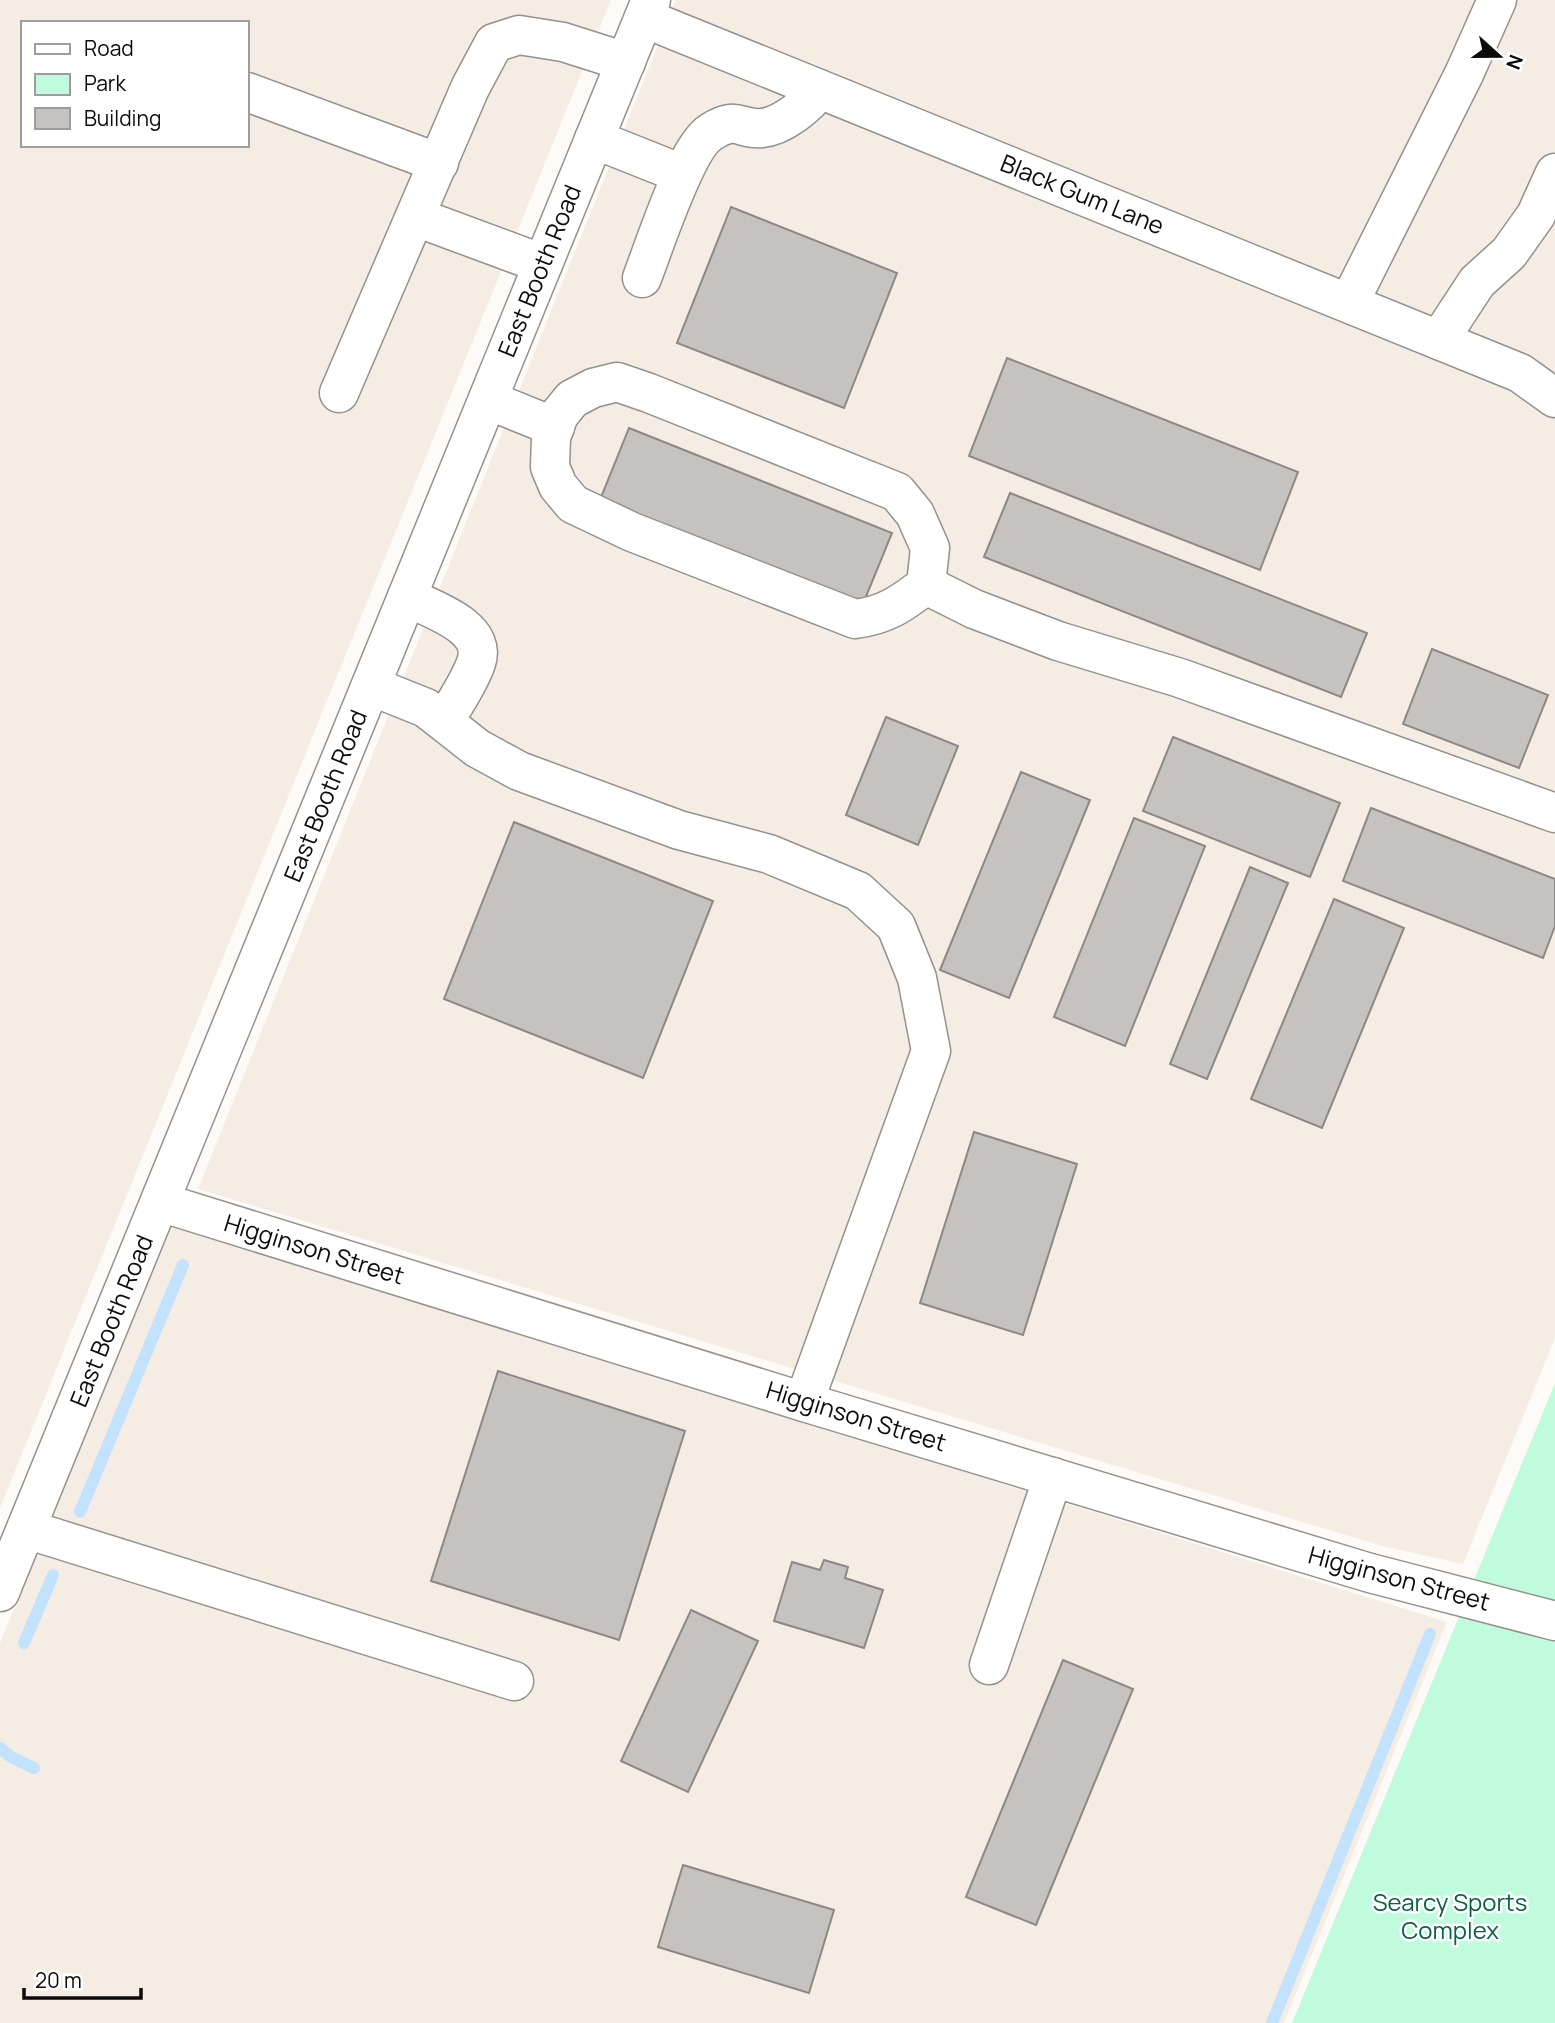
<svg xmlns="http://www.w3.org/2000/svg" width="1555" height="2023" viewBox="0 0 1555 2023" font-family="Manrope,sans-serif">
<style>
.built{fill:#f5ede4;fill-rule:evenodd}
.green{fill:#c1fbdd}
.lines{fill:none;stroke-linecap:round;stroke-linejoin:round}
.stream{stroke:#c2e2fd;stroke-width:12}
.building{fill:#c6c2bf;stroke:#8c8886;stroke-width:2}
.minor-casing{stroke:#94918e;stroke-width:41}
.minor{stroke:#fff;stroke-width:38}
.labels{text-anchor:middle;stroke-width:5;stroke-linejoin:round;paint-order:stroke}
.street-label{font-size:24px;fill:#0c0b0a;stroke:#fff}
.park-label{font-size:24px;fill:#086142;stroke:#fff}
</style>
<rect width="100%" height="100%" fill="#fdfaf7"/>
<g class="built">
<path d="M0,0H611L0,1508ZM23,23H247V145H23Z"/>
<polygon points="676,0 1555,0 1555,1338 1463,1564 1382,1546 198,1189"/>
<polygon points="170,1225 1447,1622 1284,2023 0,2023 0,1643"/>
</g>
<polygon class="green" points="1555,1383 1555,2023 1292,2023"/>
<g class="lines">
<g class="stream">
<polyline points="80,1512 183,1265"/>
<polyline points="24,1643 53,1575"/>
<polyline points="0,1748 11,1757 34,1768"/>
<polyline points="1272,2023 1430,1634"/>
</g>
</g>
<g class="building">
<polygon points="731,207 897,273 844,408 677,343"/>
<polygon points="1007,358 1298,472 1260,570 969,456"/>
<polygon points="629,428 892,533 863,604 600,500"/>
<polygon points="1010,493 1367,633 1341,697 984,557"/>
<polygon points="1432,649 1548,695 1519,768 1403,724"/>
<polygon points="886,717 958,746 918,845 846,815"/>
<polygon points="1173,737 1340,803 1310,877 1143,811"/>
<polygon points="1021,772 1090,800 1009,998 940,970"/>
<polygon points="1371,808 1555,879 1555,926 1543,958 1343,881"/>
<polygon points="1134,818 1205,846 1125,1046 1054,1017"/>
<polygon points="514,822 713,901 643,1078 444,999"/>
<polygon points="1250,867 1288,883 1207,1079 1170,1064"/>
<polygon points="1334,899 1404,928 1322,1128 1251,1099"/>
<polygon points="974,1132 1077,1164 1023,1335 920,1303"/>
<polygon points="498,1371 685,1431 619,1640 431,1581"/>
<polygon points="824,1560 848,1567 845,1578 883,1590 864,1648 774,1621 792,1562 820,1570"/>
<polygon points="691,1610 758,1641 688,1792 621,1761"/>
<polygon points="1063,1660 1133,1689 1036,1925 966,1897"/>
<polygon points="683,1865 834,1910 809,1993 658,1947"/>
</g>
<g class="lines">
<defs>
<g id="minor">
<polyline points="644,18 1520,373 1555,398"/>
<polyline points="247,92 439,163"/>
<polyline points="594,139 682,174"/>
<polyline points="416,217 543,264"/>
<path d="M642,278C654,247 686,147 711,132C738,115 739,130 762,128C782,126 809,105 819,89"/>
<polyline points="1349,303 1464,74 1497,0"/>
<polyline points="1439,340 1477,282 1509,253 1536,215 1555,173"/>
<path d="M617,382L649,393L897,492L915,514L930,548L926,585C901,604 886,615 855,619L632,532L573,504L558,486L550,467L551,437L559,415L572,399L593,388Z"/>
<polyline points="339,393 470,88 494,43 519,35 563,42 626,62"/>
<polyline points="488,400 555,427"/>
<polyline points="926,585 974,609 1058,641 1180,678 1555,813"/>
<path d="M407,597C431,609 489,627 476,663C469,683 455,702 445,721"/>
<polyline points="371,686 426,708 477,748 519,771 679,830 769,854 858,891 896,926 917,978 931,1051 804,1402"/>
<polyline points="160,1202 804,1402 1370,1573 1555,1621"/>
<polyline points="26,1529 514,1681"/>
<polyline points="0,1592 651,0"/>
<polyline points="989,1665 1053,1477"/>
</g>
</defs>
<use href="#minor" class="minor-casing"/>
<use href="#minor" class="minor"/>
</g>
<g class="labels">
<g class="street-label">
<text transform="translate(1082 195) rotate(22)" y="8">Black Gum Lane</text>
<text transform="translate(540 271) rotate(-68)" y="8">East Booth Road</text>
<text transform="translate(326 796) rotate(-68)" y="8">East Booth Road</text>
<text transform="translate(314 1250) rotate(17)" y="8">Higginson Street</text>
<text transform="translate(112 1321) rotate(-68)" y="8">East Booth Road</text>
<text transform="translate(856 1417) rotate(17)" y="8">Higginson Street</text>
<text transform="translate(1399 1579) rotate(15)" y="8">Higginson Street</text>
</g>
<g class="park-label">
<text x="1450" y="1911">Searcy Sports<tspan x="1450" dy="28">Complex</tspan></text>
</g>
</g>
<rect x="21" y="21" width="228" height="126" fill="#ffffff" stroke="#9e9d9d" stroke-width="2"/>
<rect x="35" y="44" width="35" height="10" fill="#ffffff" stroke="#9e9d9d" stroke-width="2"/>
<text x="84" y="56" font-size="21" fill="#0c0b0a">Road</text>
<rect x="35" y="74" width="35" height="21" fill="#c1fbdd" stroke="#9e9d9d" stroke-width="2"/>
<text x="84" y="91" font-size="21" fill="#0c0b0a">Park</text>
<rect x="35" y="108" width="35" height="21" fill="#c6c2bf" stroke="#9e9d9d" stroke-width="2"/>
<text x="84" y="126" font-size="21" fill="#0c0b0a">Building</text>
<g transform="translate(1499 56) rotate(111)" stroke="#ffffff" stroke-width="5" paint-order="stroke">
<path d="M0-5L12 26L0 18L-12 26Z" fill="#0c0b0a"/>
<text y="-10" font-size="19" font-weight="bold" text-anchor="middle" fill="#0c0b0a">N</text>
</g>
<path d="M24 1988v10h117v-10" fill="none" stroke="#0c0b0a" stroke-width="3.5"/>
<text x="35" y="1988" font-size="21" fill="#0c0b0a" stroke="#ffffff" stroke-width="5" paint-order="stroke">20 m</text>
</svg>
